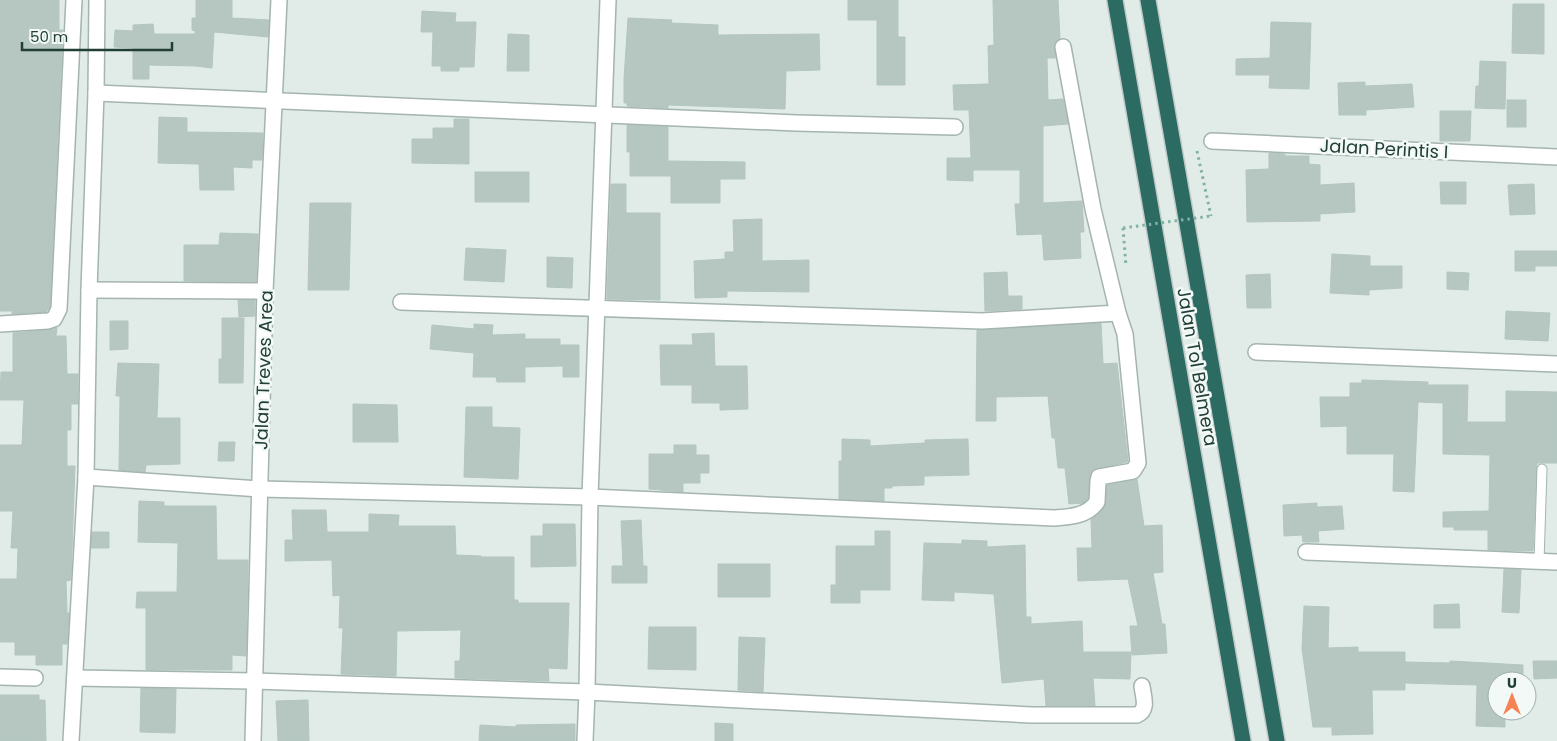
<svg xmlns="http://www.w3.org/2000/svg" width="1557" height="741" viewBox="0 0 1557 741" font-family="Poppins,sans-serif">
<style>
.building{fill:#b6c7c1;stroke:#b3c6bf}
.lines{fill:none;stroke-linecap:round;stroke-linejoin:round}
.lane-casing{stroke:#a4b4af;stroke-width:11}
.street-casing{stroke:#a4b4af;stroke-width:18}
.highway-casing{stroke:#c1c9c7;stroke-width:18}
.path{stroke:#80b1a4;stroke-width:3;stroke-dasharray:2.5 4;stroke-linecap:butt}
.lane{stroke:#fff;stroke-width:9}
.street{stroke:#fff;stroke-width:15}
.highway{stroke:#2b6b61;stroke-width:15}
.path-bridge{stroke:#80b1a4;stroke-width:3;stroke-dasharray:2.5 4;stroke-linecap:butt}
.labels{text-anchor:middle;stroke-width:5;stroke-linejoin:round;paint-order:stroke}
.street-label{font-size:18px;fill:#213e37;stroke:#f2f9f6}
</style>
<rect width="100%" height="100%" fill="#e1ece8"/>
<g class="building">
<polygon points="0,0 59,0 59,30 63,30 50,307 46,312 12,314 12,311 0,311"/>
<polygon points="196,0 232,0 232,18 269,20 268,37 214,32 212,68 196,66 149,65 149,79 133,79 133,48 114,47 115,30 133,31 133,25 153,24 154,34 195,34 195,31 192,30 192,18 196,18"/>
<polygon points="848,0 898,0 898,37 905,37 905,85 877,85 877,20 848,20"/>
<polygon points="993,0 1058,0 1060,38 1054,44 1056,58 1047,58 1048,100 1063,99 1068,124 1043,126 1043,203 1082,201 1084,232 1080,232 1081,258 1044,260 1042,234 1017,235 1015,204 1020,204 1020,170 973,170 973,181 947,180 947,158 971,158 969,110 954,110 953,85 989,84 988,46 994,45"/>
<polygon points="1513,4 1544,4 1544,54 1512,53"/>
<polygon points="422,11 456,13 455,22 476,22 474,67 459,67 459,71 441,71 441,66 432,66 433,32 421,32"/>
<polygon points="628,18 672,20 671,23 718,25 718,35 819,34 820,70 786,71 785,109 668,105 668,108 627,106 627,103 624,103 624,79"/>
<polygon points="1271,22 1311,23 1309,89 1269,88 1270,75 1236,75 1236,59 1270,58"/>
<polygon points="508,34 529,35 529,71 507,71"/>
<polygon points="1480,61 1506,62 1505,109 1475,108 1476,86 1479,86"/>
<polygon points="1365,82 1365,86 1412,84 1414,107 1366,110 1366,115 1339,115 1338,83"/>
<rect x="1507" y="100" width="19" height="27"/>
<polygon points="1440,111 1471,111 1470,141 1440,141"/>
<polygon points="159,117 187,118 187,132 263,133 262,160 252,160 252,168 233,167 234,190 200,190 199,164 158,163"/>
<polygon points="454,119 469,119 469,164 412,163 412,139 433,139 433,128 454,128"/>
<polygon points="627,125 668,127 668,161 745,162 745,179 720,179 720,203 671,203 671,176 630,176 630,152 627,152"/>
<polygon points="1269,153 1285,154 1285,156 1309,156 1309,164 1320,165 1320,185 1354,183 1355,212 1320,214 1320,221 1247,222 1246,170 1269,169"/>
<rect x="475" y="172" width="54" height="30"/>
<polygon points="1440,182 1466,182 1466,204 1441,204"/>
<polygon points="611,184 626,184 626,213 660,213 660,300 607,299"/>
<polygon points="1534,184 1535,214 1510,215 1508,185"/>
<polygon points="310,203 351,203 349,290 308,290"/>
<polygon points="762,219 762,261 809,260 809,292 727,291 727,297 695,298 694,261 725,259 725,252 734,252 733,220"/>
<polygon points="220,233 258,234 256,282 184,281 184,245 219,245"/>
<polygon points="466,248 506,250 504,282 464,280"/>
<polygon points="1515,251 1557,251 1557,266 1535,266 1535,271 1515,271"/>
<polygon points="1332,254 1370,256 1370,266 1402,266 1402,288 1369,290 1369,295 1330,293"/>
<polygon points="547,257 573,258 572,288 547,287"/>
<polygon points="1007,272 1008,296 1022,296 1022,309 985,311 984,273"/>
<polygon points="1447,272 1469,273 1468,290 1447,289"/>
<polygon points="1270,274 1271,308 1247,308 1246,275"/>
<polygon points="238,300 255,300 255,316 239,317"/>
<polygon points="1506,311 1550,313 1548,341 1505,339"/>
<polygon points="222,318 244,318 243,383 219,383 219,359 222,359"/>
<polygon points="110,321 128,321 128,349 110,350"/>
<polygon points="1101,323 1103,364 1117,363 1128,461 1127,462 1093,470 1089,479 1088,498 1083,503 1069,504 1065,468 1058,468 1055,438 1052,438 1048,396 996,397 996,421 976,421 977,330"/>
<polygon points="474,324 493,325 492,335 525,334 525,339 560,339 560,345 579,345 579,377 563,377 563,366 525,367 525,382 497,382 496,377 473,377 474,353 430,349 432,325 474,329"/>
<polygon points="57,328 56,336 66,336 67,374 78,374 78,404 71,404 71,430 67,430 67,466 75,466 71,580 66,581 67,613 69,613 67,644 62,644 62,665 36,665 36,655 15,655 15,642 0,642 0,579 17,579 18,548 11,548 13,511 0,511 0,445 22,445 24,400 0,400 1,372 13,372 13,333 49,330"/>
<polygon points="714,333 715,366 747,366 748,409 720,410 720,403 692,403 692,385 661,385 660,345 693,345 692,334"/>
<polygon points="118,363 159,364 157,418 180,418 180,464 146,465 145,472 119,470 120,396 116,396"/>
<polygon points="1362,380 1428,382 1428,385 1468,385 1467,422 1506,422 1506,391 1557,392 1557,463 1537,463 1533,551 1488,550 1488,530 1454,530 1454,527 1443,527 1443,512 1489,511 1490,455 1443,454 1443,403 1418,402 1414,492 1393,491 1394,454 1347,454 1347,426 1321,427 1320,397 1350,397 1350,383 1362,383"/>
<polygon points="353,404 397,405 398,442 353,442"/>
<polygon points="466,407 492,407 492,427 520,428 518,479 464,477"/>
<polygon points="842,439 870,440 870,446 925,443 925,440 968,439 969,475 924,476 924,485 892,486 892,488 884,488 884,501 839,499 839,461 842,461"/>
<polygon points="219,442 235,442 234,461 218,461"/>
<polygon points="674,445 696,445 696,455 709,455 709,473 700,473 700,483 683,483 683,492 649,489 649,454 674,454"/>
<polygon points="1137,479 1144,526 1162,525 1163,572 1153,573 1162,624 1165,624 1167,653 1132,655 1130,626 1138,626 1128,579 1078,581 1077,548 1092,548 1091,519 1104,508 1106,502 1107,485"/>
<polygon points="139,501 164,502 164,506 216,506 217,560 248,560 246,656 232,655 232,670 146,670 146,608 136,608 137,592 177,592 178,543 138,542"/>
<polygon points="1317,503 1317,507 1342,506 1344,529 1318,531 1319,542 1303,542 1302,535 1284,536 1283,505"/>
<polygon points="292,510 326,510 327,532 369,532 369,514 399,515 398,526 455,526 456,555 481,556 481,557 514,557 514,600 518,600 518,603 569,603 567,669 548,668 549,681 455,678 455,661 460,661 461,630 397,631 396,676 341,674 343,628 339,628 340,595 333,596 332,560 285,561 285,540 293,540"/>
<polygon points="641,520 643,566 647,566 647,583 612,583 612,566 623,566 621,521"/>
<polygon points="543,524 575,524 576,566 531,567 531,536 543,536"/>
<polygon points="875,531 890,531 890,590 860,590 860,603 831,603 831,585 836,585 836,546 875,546"/>
<polygon points="92,532 109,532 109,548 91,548"/>
<polygon points="962,540 987,541 987,547 1025,545 1026,617 1031,617 1031,624 1082,621 1083,652 1131,652 1130,679 1093,678 1095,706 1046,706 1044,679 1002,683 994,594 954,592 954,601 922,600 924,543 962,544"/>
<rect x="718" y="564" width="52" height="33"/>
<polygon points="1504,569 1521,570 1519,613 1502,612"/>
<polygon points="1459,604 1460,628 1434,628 1434,605"/>
<polygon points="1304,606 1329,607 1328,648 1358,647 1358,652 1405,652 1405,662 1450,663 1450,661 1523,665 1523,681 1497,681 1497,711 1505,711 1505,727 1476,726 1477,685 1405,683 1405,690 1372,690 1373,734 1332,735 1332,727 1313,727 1302,649"/>
<polygon points="649,627 696,627 696,670 648,669"/>
<polygon points="739,637 765,638 763,692 738,690"/>
<polygon points="1533,661 1557,661 1557,678 1534,679"/>
<polygon points="141,688 176,689 175,733 140,732"/>
<polygon points="0,695 39,695 39,700 45,700 46,741 0,741"/>
<polygon points="308,700 309,741 278,741 276,701"/>
<polygon points="715,723 733,724 733,741 715,741"/>
<polygon points="575,724 575,741 479,741 480,725 516,727 516,725"/>
</g>
<g class="lines">
<defs>
<polyline id="lane" points="1539,562 1542,469"/>
<g id="street">
<polyline points="96,93 796,123 955,127"/>
<polyline points="1212,141 1557,157"/>
<polyline points="89,290 265,291"/>
<polyline points="401,302 982,321 1118,313 1093,209 1063,47"/>
<polyline points="0,324 48,321 54,319 59,309 74,0"/>
<polyline points="1256,352 1557,364"/>
<path d="M86,477L260,489L590,497L1054,518C1070,517 1087,516 1097,502L1098,481L1099,477L1133,471L1138,463L1125,334L1118,313"/>
<polyline points="1306,552 1557,562"/>
<polyline points="0,677 35,678"/>
<path d="M75,678L254,681L587,692L1032,715H1137C1149,710 1143,696 1142,686"/>
<polyline points="71,741 86,477 89,290 96,93 97,0"/>
<polyline points="253,741 265,291 279,0"/>
<polyline points="585,741 587,692 590,497 608,0"/>
</g>
<g id="highway">
<polyline points="1115,0 1243,741"/>
<polyline points="1148,0 1277,741"/>
</g>
</defs>
<use href="#lane" class="lane-casing"/>
<use href="#street" class="street-casing"/>
<use href="#highway" class="highway-casing"/>
<g class="path">
<polyline points="1197,151 1211,216"/>
<polyline points="1123,228 1126,266"/>
</g>
<use href="#lane" class="lane"/>
<use href="#street" class="street"/>
<use href="#highway" class="highway"/>
<polyline class="path-bridge" points="1123,228 1211,216"/>
</g>
<g class="labels">
<g class="street-label">
<text transform="translate(1384 149) rotate(3)" y="6">Jalan Perintis I</text>
<text transform="translate(1197 367) rotate(80)" y="6">Jalan Tol Belmera</text>
<text transform="translate(264 370) rotate(-88)" y="6">Jalan Treves Area</text>
</g>
</g>
<g transform="translate(1512 696)"><circle r="24" fill="#f2f9f6" stroke="#9eaeaa"/>
<path d="M0-4L9 19L0 12L-9 19Z" fill="#f78354"/>
<text y="-8" font-size="14" font-weight="bold" text-anchor="middle" fill="#213e37">U</text>
</g>
<path d="M22 42v8h150v-8" fill="none" stroke="#213e37" stroke-width="2.5"/>
<text x="30" y="42" font-size="15" fill="#213e37" stroke="#f2f9f6" stroke-width="4" paint-order="stroke">50 m</text>
</svg>
